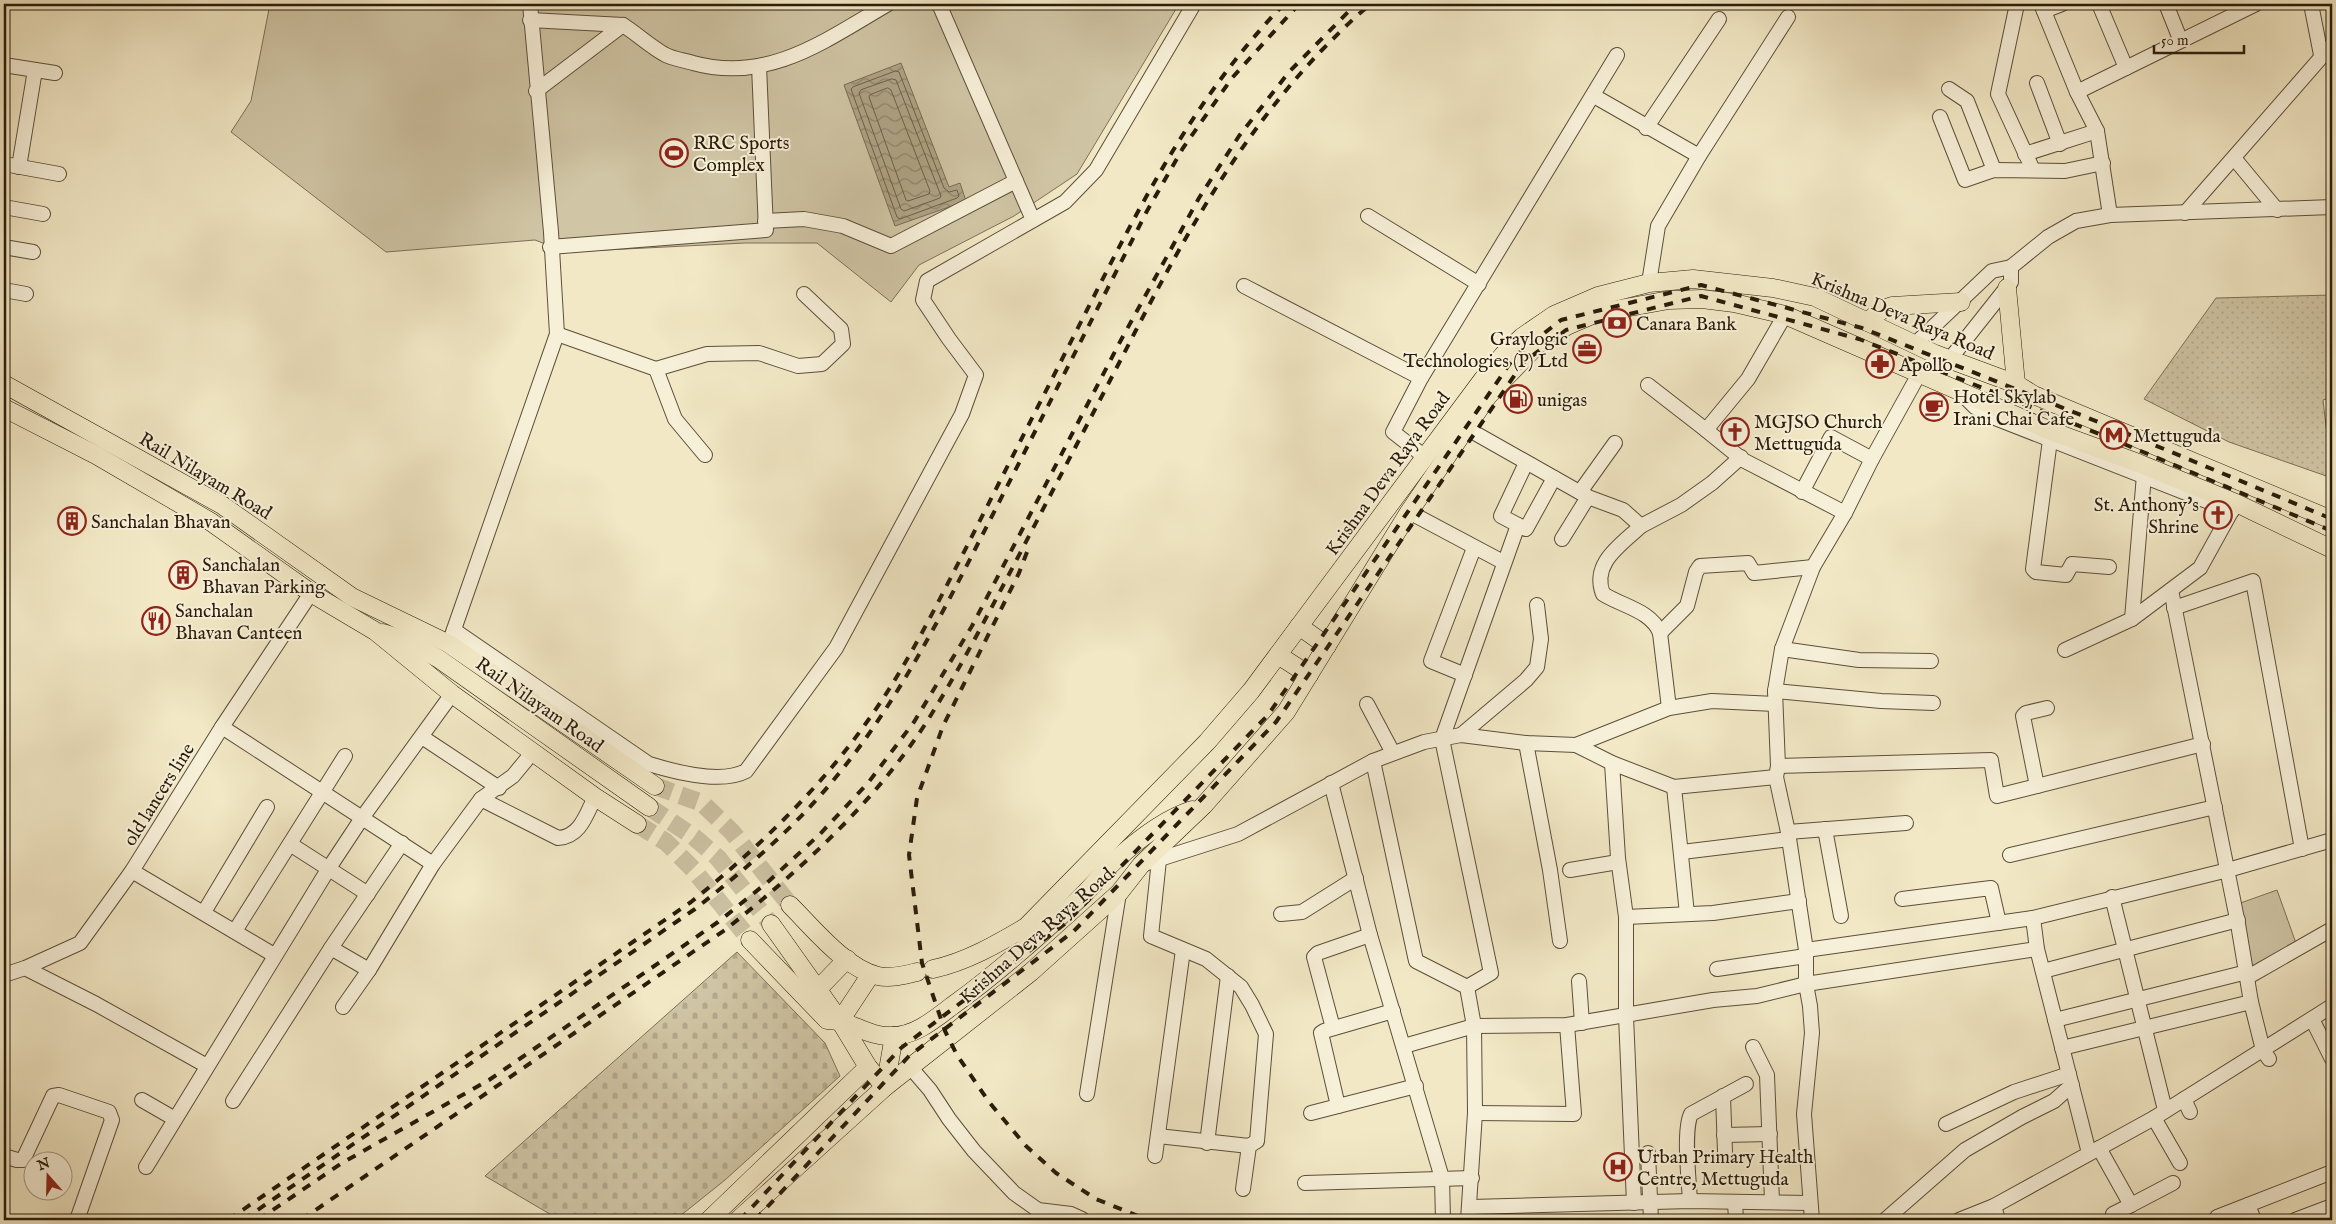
<svg xmlns="http://www.w3.org/2000/svg" width="2336" height="1224" viewBox="0 0 2336 1224" font-family="'IM FELL English',serif">
<style>
.grass{fill:url(#grass-dots);stroke:#7d7058}
.cemetery{fill:url(#cemetery-stones);stroke:#7d7058}
.green{fill:#d0c5a5;stroke:#7d7058}
.water{fill:url(#water-waves);stroke:#796d54}
.lines{fill:none;stroke-linecap:round;stroke-linejoin:round}
.shore{stroke:#6c6048;stroke-width:1}
.major-tunnel{stroke:#cabfa0;stroke-width:18;stroke-dasharray:18 9;stroke-linecap:butt}
.minor-casing{stroke:#5c4f39;stroke-width:16}
.major-casing{stroke:#2a1c0a;stroke-width:19}
.minor{stroke:#f7f0d9;stroke-width:14}
.major{stroke:#f2e8c5;stroke-width:18}
.rail{stroke:#2a1c0a;stroke-width:4;stroke-dasharray:9 9;stroke-linecap:butt}
.labels{text-anchor:middle;stroke-width:4;stroke-linejoin:round;paint-order:stroke}
.poi-label{font-size:19px;fill:#2a1c0a;stroke:#f7f0d9;text-anchor:start}
.street-label{font-size:19px;fill:#2a1c0a;stroke:#f7f0d9}
</style>
<defs>
<pattern id="grass-dots" width="8" height="8" patternUnits="userSpaceOnUse" patternTransform="scale(1.25)"><rect width="8" height="8" fill="#d0c5a5"/><path d="M2 2h.1M6 6h.1" fill="none" stroke="#b3a98d" stroke-width="1.8" stroke-linecap="round"/></pattern>
<pattern id="cemetery-stones" width="16" height="16" patternUnits="userSpaceOnUse" patternTransform="scale(1.25)"><rect width="16" height="16" fill="#d0c5a5"/><path d="M2 7V4a2 2 0 0 1 4 0v3zM10 15v-3a2 2 0 0 1 4 0v3z" fill="#b3a98d"/></pattern>
<pattern id="water-waves" width="16" height="10" patternUnits="userSpaceOnUse" patternTransform="scale(1.25)"><rect width="16" height="10" fill="#aea385"/><path d="M0 5q4-4 8 0t8 0" fill="none" stroke="#8e846b"/></pattern>
</defs>
<rect width="100%" height="100%" fill="#f2e8c5"/>
<filter id="stains"><feTurbulence type="fractalNoise" baseFrequency=".004" numOctaves="4"/><feColorMatrix values="0 0 0 0 .2 0 0 0 0 .09 0 0 0 0 .02 0 0 0 .5 -.17"/></filter>
<radialGradient id="worn" r=".72"><stop offset=".6" stop-color="#630" stop-opacity="0"/><stop offset="1" stop-color="#630" stop-opacity=".3"/></radialGradient>
<polygon class="grass" points="2332,295 2332,397 2323,400 2332,478 2229,442 2144,399 2216,298"/>
<polygon class="cemetery" points="737,952 825,1043 840,1076 725,1180 675,1220 560,1220 485,1176"/>
<g class="green">
<polygon points="270,4 1179,4 1077,174 1014,216 919,265 891,302 817,243 745,243 566,252 535,240 386,252 231,132 251,101"/>
<polygon points="2277,890 2297,946 2248,977 2235,905"/>
</g>
<polygon class="water" points="901,63 949,187 960,183 966,201 895,226 844,85"/>
<g class="lines">
<g class="shore">
<polygon points="896,71 899,72 944,188 949,192 957,190 959,196 957,198 900,219 897,217 851,89 853,87"/>
<polygon points="892,79 896,80 941,196 940,198 904,211 901,209 859,93 861,90"/>
<polygon points="888,88 891,90 930,191 929,194 908,201 906,200 869,97 870,95"/>
</g>
<g class="major-tunnel">
<polyline points="655,786 702,803 732,832 790,905"/>
<polyline points="649,807 694,837 718,858 771,924"/>
<polyline points="637,824 666,842 693,869 750,940"/>
</g>
<defs>
<g id="minor">
<polyline points="939,4 1033,220"/>
<polyline points="2017,4 1998,94 2033,170"/>
<polyline points="2041,4 2077,92 2097,131 2110,215"/>
<polyline points="2099,4 2126,68"/>
<polyline points="2166,4 2180,39"/>
<polyline points="2311,4 2321,55"/>
<polyline points="2044,11 2062,4"/>
<polyline points="530,20 623,25"/>
<polyline points="4,65 55,73"/>
<polyline points="2037,83 2060,144"/>
<polyline points="1949,89 1967,101 1994,170"/>
<path d="M536,91L623,25C637,34 650,46 664,54C672,59 684,60 693,63C768,84 826,40 888,4"/>
<polyline points="2077,92 2256,4"/>
<polyline points="1594,96 1699,156"/>
<polyline points="1940,117 1965,180 1994,170 2065,171 2103,163"/>
<polyline points="1646,128 1719,19"/>
<polyline points="2025,154 2097,131"/>
<polyline points="2234,158 2277,210"/>
<polyline points="4,164 59,174"/>
<polyline points="19,167 35,70"/>
<polyline points="4,207 43,214"/>
<polyline points="2185,213 2332,45"/>
<polyline points="1368,216 1479,284"/>
<polyline points="765,221 804,219 843,226 891,246 1016,181"/>
<polyline points="4,247 33,252"/>
<polyline points="550,247 766,230 759,66"/>
<polyline points="1649,283 1658,226 1699,156 1788,17"/>
<polyline points="1244,286 1421,378"/>
<polyline points="4,290 26,294"/>
<polyline points="557,334 656,369 675,419 705,455"/>
<polyline points="1915,344 1992,271 2011,267 2048,237 2076,221 2110,215 2332,207"/>
<polyline points="1950,359 2011,282 2011,267"/>
<polyline points="656,369 707,354 759,353 798,366 822,364 843,344 841,329 804,294"/>
<polyline points="1648,385 1706,430 1748,379 1785,315"/>
<polyline points="1966,398 1975,407 1995,418 2232,511"/>
<polyline points="1466,428 1588,497 1623,510 1641,526 1681,505 1712,483 1741,457"/>
<polyline points="1706,430 1743,460 1845,513"/>
<polyline points="2050,440 2033,569 2036,572 2066,575 2072,564 2109,567"/>
<polyline points="1425,457 1393,432 1421,378 1617,55"/>
<polyline points="1580,492 1615,443"/>
<polyline points="1802,492 1831,437 1872,459"/>
<polyline points="1409,512 1503,562"/>
<polyline points="1518,525 1501,516 1526,463"/>
<path d="M1641,526C1621,545 1591,563 1603,594C1622,606 1652,611 1660,633L1669,708"/>
<polyline points="1562,539 1588,497"/>
<polyline points="2171,590 2238,924 2251,1002 2263,1050 2269,1059"/>
<polyline points="2174,608 2253,581 2302,849"/>
<polyline points="2132,619 2144,475"/>
<path d="M454,630L649,764C675,772 722,784 746,771L836,648L962,414L976,375L949,339L923,300L927,281L1065,202L1096,170L1194,4"/>
<polyline points="1660,633 1687,606 1696,572 1700,566 1748,563 1754,573 1813,567"/>
<polyline points="451,638 557,334 551,232 530,4"/>
<polyline points="1782,649 1859,660 1931,661"/>
<polyline points="2065,650 2132,619 2200,568 2236,503"/>
<polyline points="1465,675 1431,661 1474,548"/>
<polyline points="1775,691 1881,701 1933,703"/>
<polyline points="1367,704 1393,753"/>
<polyline points="222,727 433,864"/>
<polyline points="1461,735 1526,680 1537,667 1541,639 1537,605"/>
<polyline points="422,737 499,788"/>
<polyline points="1526,743 1550,870 1560,941"/>
<polyline points="1576,745 1669,708 1712,701 1775,704"/>
<polyline points="1373,761 1416,961 1467,987 1474,1026 1475,1113 1468,1220"/>
<polyline points="1612,763 1618,858 1626,917 1626,1016 1634,1203"/>
<polyline points="1778,766 1991,760 1997,796 2203,744"/>
<polyline points="1331,783 1370,935 1442,1178 1443,1220"/>
<polyline points="2037,786 2023,716 2026,713 2047,708"/>
<polyline points="1674,787 1687,914"/>
<path d="M481,799L558,838C580,837 586,815 595,797"/>
<polyline points="1825,829 1841,916"/>
<polyline points="1788,832 1906,823"/>
<polyline points="290,844 368,894"/>
<polyline points="1682,852 1789,839"/>
<polyline points="2010,855 2215,807"/>
<polyline points="1159,860 1151,936 1206,959 1241,987 1252,1005 1266,1034 1257,1141 1249,1146 1243,1189"/>
<polyline points="1141,865 1238,834 1373,761 1424,742 1461,735 1526,743 1576,745 1612,763 1674,787 1776,777"/>
<polyline points="1570,870 1618,862"/>
<polyline points="132,871 274,955"/>
<polyline points="2112,897 2165,1110"/>
<polyline points="1902,899 1991,888 1999,923"/>
<polyline points="204,912 267,807"/>
<polyline points="1281,914 1302,912 1356,878"/>
<polyline points="1626,917 1713,913 1799,901"/>
<polyline points="2033,918 2037,949 2089,1153"/>
<polyline points="235,931 345,756"/>
<polyline points="1806,950 2033,918 2228,870 2332,840"/>
<polyline points="25,968 96,1004 207,1066"/>
<polyline points="1717,969 1806,956"/>
<polyline points="369,970 331,948 402,843"/>
<polyline points="2043,971 2238,920"/>
<polyline points="4,975 25,968 80,943 132,871 222,727 311,593"/>
<polyline points="2248,977 2332,929"/>
<polyline points="1579,981 1582,1023"/>
<polyline points="1467,987 1491,973 1442,739 1518,525 1526,529 1554,478"/>
<polyline points="343,1007 369,970 433,864 481,799 513,776 532,753"/>
<polyline points="2312,1019 2332,1059"/>
<polyline points="2055,1020 2247,972"/>
<polyline points="1333,1028 1314,957 1318,953 1370,935"/>
<polyline points="1404,1046 1474,1026 1567,1025 1713,1000 1757,996 1806,984 2037,949"/>
<polyline points="1753,1047 1767,1075 1772,1201"/>
<polyline points="2062,1048 2251,1002"/>
<polyline points="911,1068 930,1090 949,1119 974,1151 1014,1193 1038,1210 1071,1214 1082,1219"/>
<polyline points="1087,1094 1119,893"/>
<polyline points="1723,1096 1725,1152"/>
<polyline points="2184,1099 2190,1112"/>
<polyline points="142,1100 175,1119"/>
<polyline points="233,1101 331,948"/>
<polyline points="1338,1106 1321,1033 1324,1031 1393,1011"/>
<polyline points="1311,1113 1416,1086"/>
<polyline points="1475,1113 1574,1114 1567,1025"/>
<polyline points="2154,1118 2180,1163"/>
<polyline points="1946,1124 2014,1092 2069,1074"/>
<polyline points="1724,1135 1770,1134"/>
<polyline points="1158,1136 1249,1146"/>
<polyline points="1207,1143 1228,976"/>
<polyline points="2099,1148 2131,1205 2173,1183"/>
<polyline points="1648,1153 1651,1220"/>
<polyline points="4,1156 17,1160 23,1160 53,1096 59,1095 109,1112 112,1120 77,1220"/>
<polyline points="1155,1156 1183,950"/>
<polyline points="146,1167 329,868 362,818 452,694"/>
<polyline points="1305,1183 1472,1178"/>
<path d="M1690,1201C1689,1181 1683,1131 1691,1114L1746,1084"/>
<polyline points="1735,1202 1736,1220"/>
<polyline points="2248,1205 2254,1220"/>
<polyline points="1994,1206 1998,1220"/>
<polyline points="1471,1207 1690,1201 1809,1203"/>
<polyline points="2113,1214 2131,1205"/>
<polyline points="2217,1217 2332,1172"/>
<polyline points="1812,1220 1804,1114 1812,1033 1810,1006 1806,984 1806,950 1788,832 1776,777 1778,766 1775,691 1782,649 1813,567 1845,513 1872,459 1919,374"/>
<polyline points="1885,1220 1965,1150 2022,1117 2054,1101 2072,1085"/>
<polyline points="1959,1220 1994,1206 2154,1118 2332,1006"/>
<polyline points="2295,1220 2332,1206"/>
</g>
<g id="major">
<polyline points="2007,288 2016,384"/>
<polyline points="1867,322 1883,309 1892,306 1961,302"/>
<polyline points="4,384 222,505 352,597 449,644 655,786"/>
<polyline points="4,408 96,455 211,522 311,593 375,631 452,694 595,797 637,824"/>
<polyline points="1299,626 1327,646"/>
<polyline points="383,633 405,640 439,659 649,807"/>
<polyline points="1278,655 1309,675"/>
<path d="M790,905C813,928 845,968 878,976C890,979 905,975 917,972"/>
<polyline points="771,924 840,1021 868,1067 885,1087"/>
<path d="M750,940L827,1020C832,1021 837,1020 842,1022C859,1027 873,1037 892,1036C915,1036 935,1019 952,1006C999,972 1043,933 1085,893C1097,881 1106,867 1119,857C1140,838 1165,819 1192,810"/>
<path d="M933,969C966,962 997,944 1026,927L1207,742L1251,691L1483,379L1503,355L1522,337L1554,315L1598,296L1649,283L1693,279L1773,288L1815,297L1935,354L2016,384L2034,395L2332,520"/>
<polyline points="818,989 847,959"/>
<polyline points="840,1021 871,974"/>
<polyline points="885,1087 894,1036"/>
<polyline points="709,1220 868,1067"/>
<polyline points="738,1220 885,1087 1031,972 1119,893 1141,865 1204,805 1286,712 1409,512 1488,396 1542,340 1569,325 1597,313 1669,300 1702,299 1734,303 1785,315 2051,431 2138,463 2236,503 2332,549"/>
</g>
</defs>
<use href="#minor" class="minor-casing"/>
<use href="#major" class="major-casing"/>
<use href="#minor" class="minor"/>
<use href="#major" class="major"/>
<g class="rail">
<polyline points="1027,552 1019,573 943,726 917,798 909,855 922,963 945,1031 957,1055 989,1102 1026,1146 1056,1173 1096,1199 1148,1220"/>
<path d="M228,1220L691,902C758,848 819,790 869,719C907,666 936,606 966,548C1006,469 1047,389 1087,310C1143,199 1197,94 1284,4"/>
<path d="M243,1220L695,909C743,871 791,831 831,783C898,704 945,608 992,516C1044,414 1095,313 1147,211L1183,148L1232,78L1299,4"/>
<polyline points="258,1220 342,1163 489,1080 718,922 769,881 820,834 868,783 914,722 972,626 1121,340 1199,198 1239,136 1289,72 1356,4"/>
<path d="M301,1220L725,930C800,870 871,806 924,726C958,673 987,616 1016,561C1056,484 1096,408 1135,332C1188,230 1241,135 1321,51C1337,35 1353,18 1371,4"/>
<polyline points="740,1220 901,1048 1066,923 1268,715 1515,356 1561,320 1701,285 1862,328 2116,429 2332,519"/>
<polyline points="755,1220 909,1056 1074,931 1276,722 1523,363 1566,330 1701,296 1859,339 2112,439 2332,531"/>
</g>
</g>
<defs>
<symbol id="stadium-ring" viewBox="-11 -11 22 22"><circle r="9.5" fill="#f7f0d9" stroke="#8f2418" stroke-width="1.5"/><path d="M0-5a6.5 5 0 1 0 0 10a6.5 5 0 1 0 0-10ZM-3.5-1.8h7v3.6h-7Z" fill="#8f2418"/></symbol>
<symbol id="bank-ring" viewBox="-11 -11 22 22"><circle r="9.5" fill="#f7f0d9" stroke="#8f2418" stroke-width="1.5"/><path d="M-6-4H6V4H-6ZM0-2.3a2.3 2.3 0 1 0 0 4.6a2.3 2.3 0 1 0 0-4.6Z" fill="#8f2418"/></symbol>
<symbol id="office-ring" viewBox="-11 -11 22 22"><circle r="9.5" fill="#f7f0d9" stroke="#8f2418" stroke-width="1.5"/><path d="M-6-3h4V-5.5h4V-3h4V5H-6ZM-1-4.5V-3h2v-1.5ZM-6 0V1H6V0Z" fill="#8f2418"/></symbol>
<symbol id="pharmacy-ring" viewBox="-11 -11 22 22"><circle r="9.5" fill="#f7f0d9" stroke="#8f2418" stroke-width="1.5"/><path d="M-2-6h4v4h4v4h-4v4h-4v-4h-4v-4h4Z" fill="#8f2418"/></symbol>
<symbol id="fuel-ring" viewBox="-11 -11 22 22"><circle r="9.5" fill="#f7f0d9" stroke="#8f2418" stroke-width="1.5"/><path d="M-5.5-6h7V0h2V4h1.3V-2.5L3-4.5l.8-.8L6-3V5H2.5V1h-1V6h-7ZM-4.2-4.7v3.2H.2V-4.7Z" fill="#8f2418"/></symbol>
<symbol id="cafe-ring" viewBox="-11 -11 22 22"><circle r="9.5" fill="#f7f0d9" stroke="#8f2418" stroke-width="1.5"/><path d="M-5.5-4.5H6V0H3Q3 3.5 0 3.5H-2.5Q-5.5 3.5-5.5 0ZM3-3.2v2h1.7v-2ZM-6 4.5H4V6H-6Z" fill="#8f2418"/></symbol>
<symbol id="church-ring" viewBox="-11 -11 22 22"><circle r="9.5" fill="#f7f0d9" stroke="#8f2418" stroke-width="1.5"/><path d="M-1.2-6h2.4v3.5h3.3v2.4h-3.3V6h-2.4V-.1h-3.3v-2.4h3.3Z" fill="#8f2418"/></symbol>
<symbol id="metro-ring" viewBox="-11 -11 22 22"><circle r="9.5" fill="#f7f0d9" stroke="#8f2418" stroke-width="1.5"/><path d="M-5.5 5V-5H-3L0 0L3-5H5.5V5H3V-.5L0 4L-3-.5V5Z" fill="#8f2418"/></symbol>
<symbol id="building-ring" viewBox="-11 -11 22 22"><circle r="9.5" fill="#f7f0d9" stroke="#8f2418" stroke-width="1.5"/><path d="M-4-6H4V6H1V3H-1V6H-4ZM-2.5-4.3h1.7v1.8h-1.7ZM.8-4.3h1.7v1.8H.8ZM-2.5-1h1.7V.8h-1.7ZM.8-1h1.7V.8H.8Z" fill="#8f2418"/></symbol>
<symbol id="restaurant-ring" viewBox="-11 -11 22 22"><circle r="9.5" fill="#f7f0d9" stroke="#8f2418" stroke-width="1.5"/><path d="M-5-6h1v4h1v-4h1v4h1v-4h1v5L-1.5 .5V6h-2V.5L-5-1ZM5-6V6H3V1.5H1.5Q1.5-4 5-6Z" fill="#8f2418"/></symbol>
<symbol id="hospital-ring" viewBox="-11 -11 22 22"><circle r="9.5" fill="#f7f0d9" stroke="#8f2418" stroke-width="1.5"/><path d="M-5-5h3v3.5h4V-5h3V5h-3V1.5h-4V5h-3Z" fill="#8f2418"/></symbol>
</defs>
<g fill-rule="evenodd">
<use href="#stadium-ring" x="658" y="137" width="32" height="32"/>
<use href="#bank-ring" x="1601" y="307" width="32" height="32"/>
<use href="#office-ring" x="1571" y="333" width="32" height="32"/>
<use href="#pharmacy-ring" x="1864" y="348" width="32" height="32"/>
<use href="#fuel-ring" x="1502" y="383" width="32" height="32"/>
<use href="#cafe-ring" x="1918" y="391" width="32" height="32"/>
<use href="#church-ring" x="1719" y="416" width="32" height="32"/>
<use href="#metro-ring" x="2098" y="419" width="32" height="32"/>
<use href="#church-ring" x="2202" y="499" width="32" height="32"/>
<use href="#building-ring" x="56" y="505" width="32" height="32"/>
<use href="#building-ring" x="167" y="559" width="32" height="32"/>
<use href="#restaurant-ring" x="140" y="605" width="32" height="32"/>
<use href="#hospital-ring" x="1602" y="1151" width="32" height="32"/>
</g>
<g class="labels">
<g class="poi-label">
<text x="693" y="149">RRC Sports<tspan x="693" dy="22">Complex</tspan></text>
<text x="1636" y="330">Canara Bank</text>
<text x="1568" y="345" text-anchor="end">Graylogic<tspan x="1568" dy="22">Technologies (P) Ltd</tspan></text>
<text x="1899" y="371">Apollo</text>
<text x="1953" y="403">Hotel Skylab<tspan x="1953" dy="22">Irani Chai Cafe</tspan></text>
<text x="1537" y="406">unigas</text>
<text x="1754" y="428">MGJSO Church<tspan x="1754" dy="22">Mettuguda</tspan></text>
<text x="2133" y="442">Mettuguda</text>
<text x="2199" y="511" text-anchor="end">St. Anthony's<tspan x="2199" dy="22">Shrine</tspan></text>
<text x="91" y="528">Sanchalan Bhavan</text>
<text x="202" y="571">Sanchalan<tspan x="202" dy="22">Bhavan Parking</tspan></text>
<text x="175" y="617">Sanchalan<tspan x="175" dy="22">Bhavan Canteen</tspan></text>
<text x="1637" y="1163">Urban Primary Health<tspan x="1637" dy="22">Centre, Mettuguda</tspan></text>
</g>
<g class="street-label">
<text transform="translate(1903 315) rotate(23)" y="7">Krishna Deva Raya Road</text>
<text transform="translate(1387 473) rotate(-54)" y="7">Krishna Deva Raya Road</text>
<text transform="translate(206 475) rotate(31)" y="7">Rail Nilayam Road</text>
<text transform="translate(540 704) rotate(35)" y="7">Rail Nilayam Road</text>
<text transform="translate(158 794) rotate(-58)" y="7">old lancers line</text>
<text transform="translate(1036 935) rotate(-41)" y="7">Krishna Deva Raya Road</text>
</g>
</g>
<rect width="2336" height="1224" fill="none" stroke="#f2e8c5" stroke-width="20"/>
<rect x="5" y="5" width="2326" height="1214" fill="none" stroke="#2a1c0a" stroke-width="2.5"/>
<rect x="10" y="10" width="2316" height="1204" fill="none" stroke="#2a1c0a"/>
<g transform="translate(48 1176) rotate(340)"><circle r="24" fill="#f7f0d9" stroke="#a59b86"/>
<path d="M0-4L9 19L0 12L-9 19Z" fill="#8f2418"/>
<text y="-8" font-size="14" font-weight="bold" text-anchor="middle" fill="#2a1c0a">N</text>
</g>
<path d="M2154 45v8h90v-8" fill="none" stroke="#2a1c0a" stroke-width="2.5"/>
<text x="2161" y="45" font-size="15" fill="#2a1c0a" stroke="#f7f0d9" stroke-width="4" paint-order="stroke">50 m</text>
<rect width="100%" height="100%" filter="url(#stains)"/>
<rect width="100%" height="100%" fill="url(#worn)"/>
</svg>
